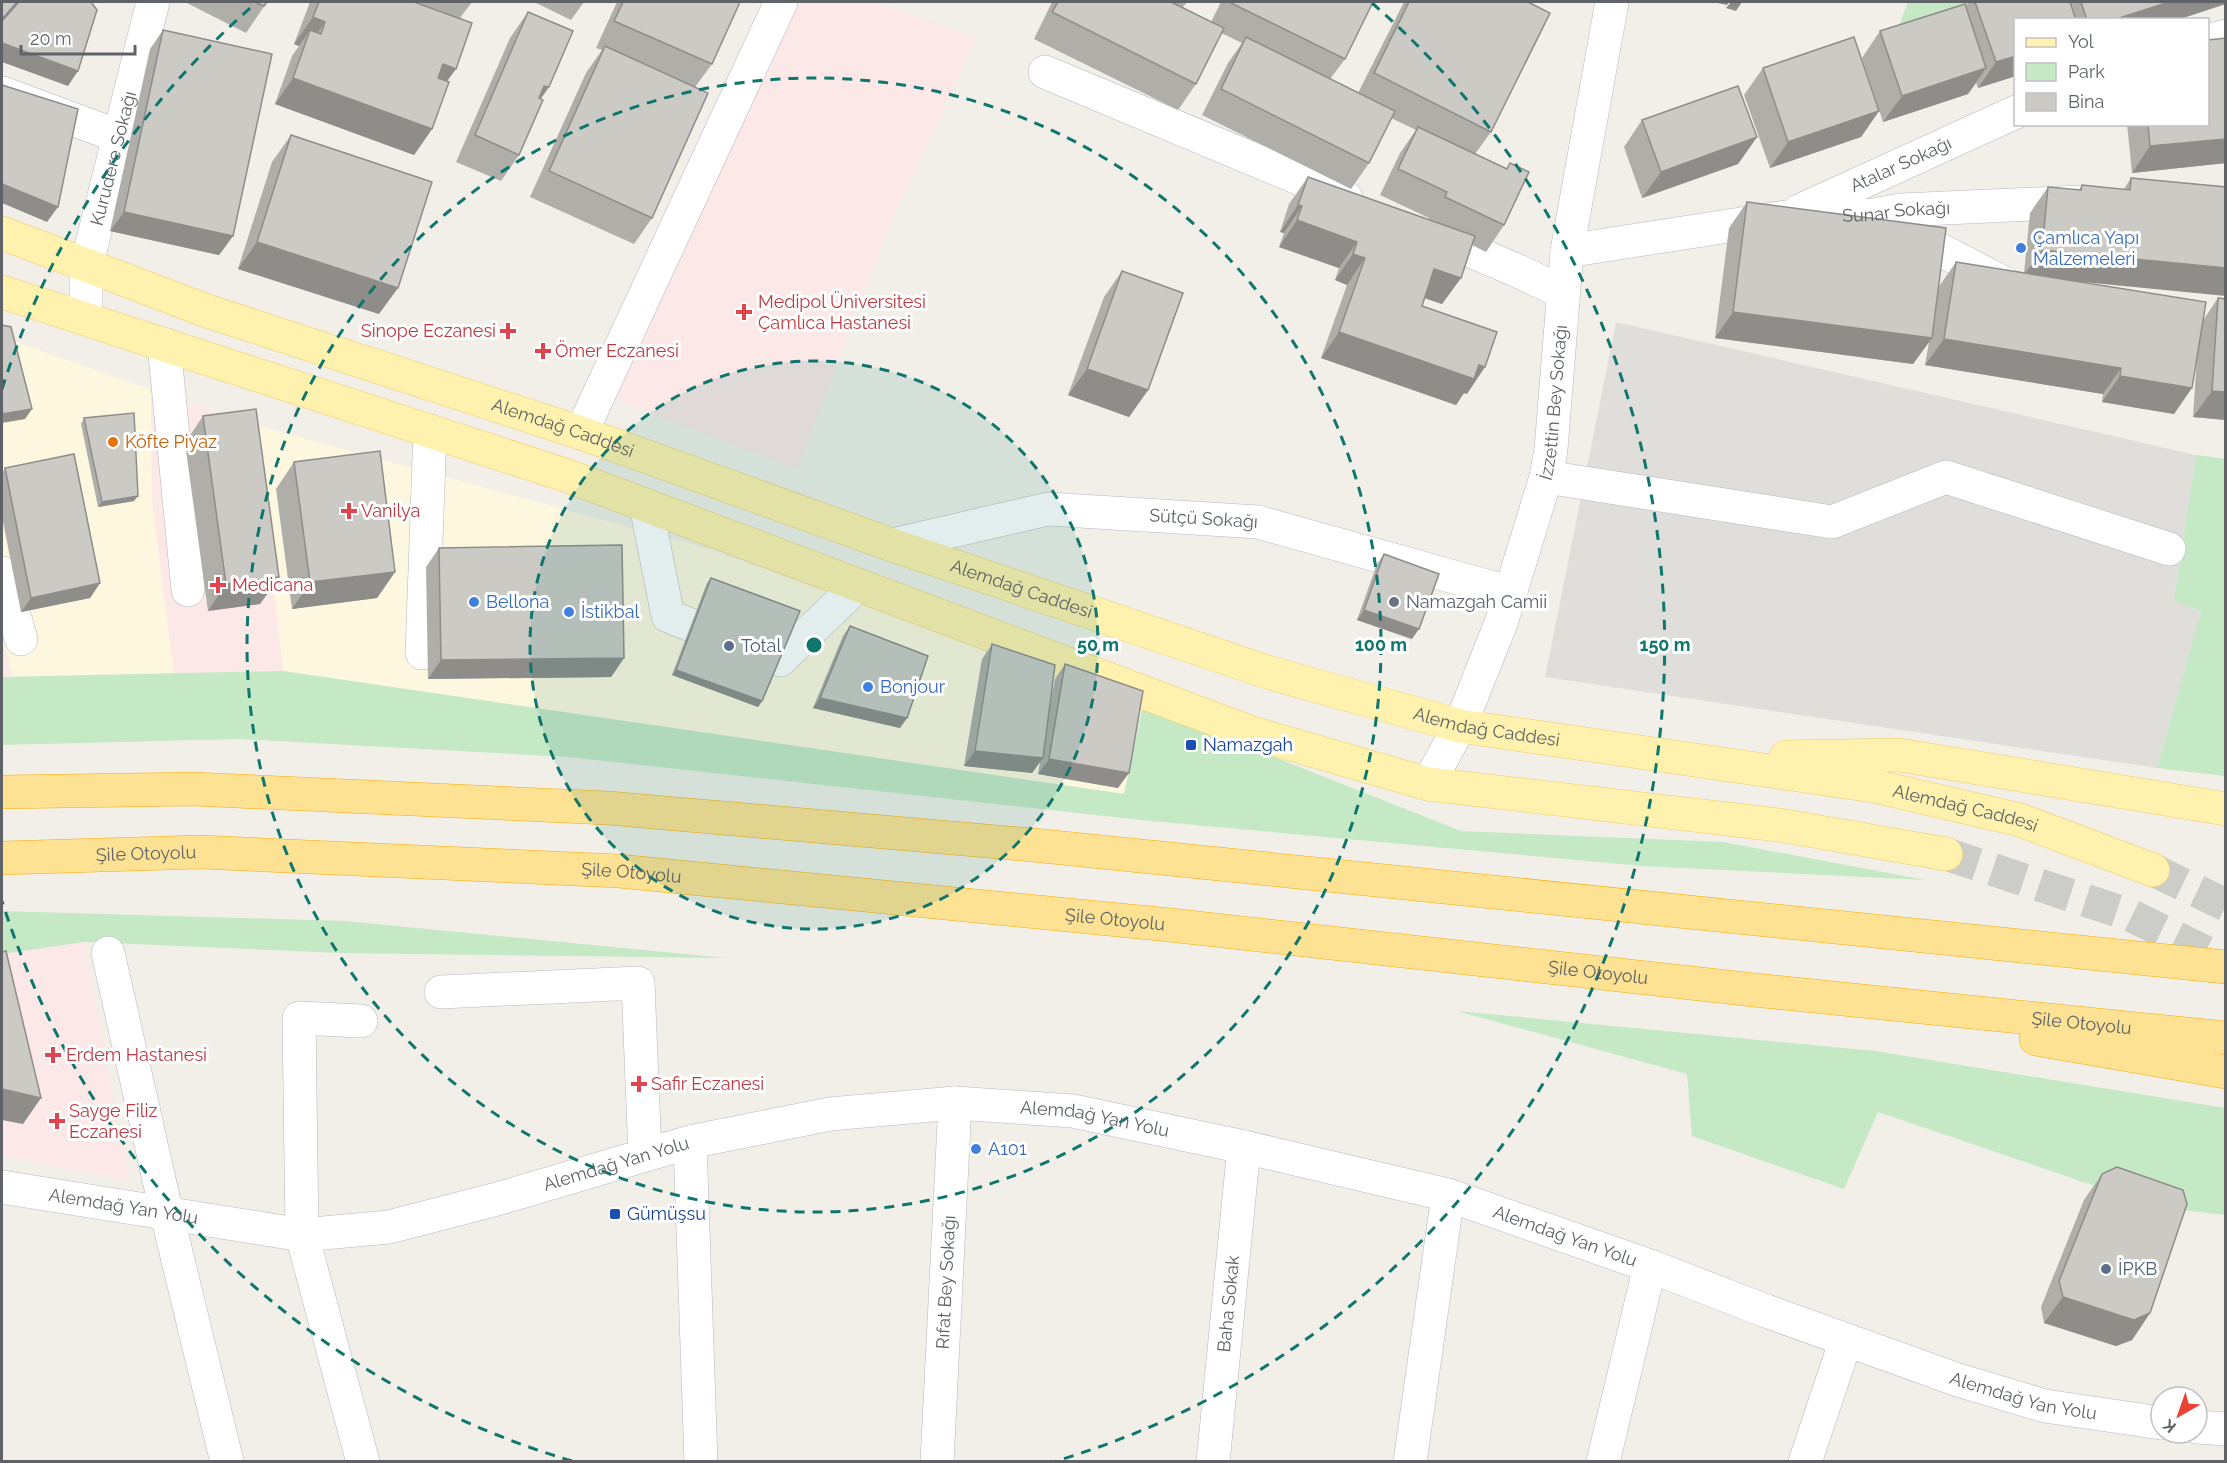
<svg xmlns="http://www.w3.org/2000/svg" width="2227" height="1463" viewBox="0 0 2227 1463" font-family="Raleway,sans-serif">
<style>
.commercial{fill:#fef7e0}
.industrial{fill:#e0deda}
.medical{fill:#fce8e6}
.green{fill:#c5e8c5}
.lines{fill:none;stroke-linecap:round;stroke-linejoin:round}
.major-tunnel{stroke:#ccccc8;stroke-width:33;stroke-dasharray:33 16;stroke-linecap:butt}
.minor-casing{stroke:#b5b8bc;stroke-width:34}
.major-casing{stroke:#f2c960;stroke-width:34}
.highway-casing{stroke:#f9ab00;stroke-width:34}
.minor{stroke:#fff;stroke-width:33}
.major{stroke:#fff2af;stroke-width:33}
.highway{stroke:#fde293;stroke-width:33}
.wall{fill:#afaea9}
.shaded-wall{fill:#8f8d8a}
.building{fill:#cccac5;stroke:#8f8d8a;stroke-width:1.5}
.ring{fill:none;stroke:#0f766e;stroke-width:3;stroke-dasharray:10 8}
.shop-dot{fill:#3f7fe0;stroke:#fff;stroke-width:2}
.health-dot{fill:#e0444e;stroke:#fff;stroke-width:2}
.food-dot{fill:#e8710a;stroke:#fff;stroke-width:2}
.worship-dot{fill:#6b7280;stroke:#fff;stroke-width:2}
.service-dot{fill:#5c6f8a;stroke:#fff;stroke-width:2}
.transit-dot{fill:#1a4fb4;stroke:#fff;stroke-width:2}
.labels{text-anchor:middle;stroke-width:6;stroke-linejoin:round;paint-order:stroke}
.street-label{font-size:18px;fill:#5f6368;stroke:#fff}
.shop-label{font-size:18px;fill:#366cbe;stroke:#fff;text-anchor:start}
.health-label{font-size:18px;fill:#be3a42;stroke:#fff;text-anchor:start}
.food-label{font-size:18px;fill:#c56008;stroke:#fff;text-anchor:start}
.worship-label{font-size:18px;fill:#5b616d;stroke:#fff;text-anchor:start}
.service-label{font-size:18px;fill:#4e5e75;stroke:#fff;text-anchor:start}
.transit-label{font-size:18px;fill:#164399;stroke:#fff;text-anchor:start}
.centre{fill:#0f766e;stroke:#fff;stroke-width:3}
.ring-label{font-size:18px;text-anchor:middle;font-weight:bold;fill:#0f766e;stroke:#fff;stroke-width:6;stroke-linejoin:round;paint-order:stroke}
</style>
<rect width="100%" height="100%" fill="#f1efe8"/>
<g class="commercial">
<polygon points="2,337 151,390 152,499 174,673 13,677 2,638"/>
<polygon points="255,425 706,548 1143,705 1125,794 283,671"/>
</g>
<polygon class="industrial" points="1616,322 2196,455 2174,600 2201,612 2157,768 1545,677"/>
<g class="medical">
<polygon points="763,2 876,2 976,38 887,231 797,469 598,393"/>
<polygon points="151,390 255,425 283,671 174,673 152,499"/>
<polygon points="2,638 13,677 2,677"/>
<polygon points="84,942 129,1181 2,1156 2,954"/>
</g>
<g class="green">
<polygon points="1908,2 2010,2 1891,47"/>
<polygon points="2196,455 2225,459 2225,776 2157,768 2201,612 2174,600"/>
<polygon points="283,671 1124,794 1143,705 1461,831 1723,842 1926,880 1642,866 1151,821 568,757 238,739 2,745 2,677"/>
<polygon points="2,911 345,921 725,958 341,953 84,942 2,954"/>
<polygon points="1457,1011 1875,1051 2225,1108 2225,1215 2157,1207 1878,1112 1844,1189 1692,1136 1687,1074"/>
</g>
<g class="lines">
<g class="major-tunnel">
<polyline points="1946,854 2130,915 2226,962"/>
<polyline points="2153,870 2226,905"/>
</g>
<defs>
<g id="minor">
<polyline points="2208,41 2226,36"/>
<polyline points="1045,72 1346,198"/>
<polyline points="2,93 118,136"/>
<path id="s1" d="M1799,211L2016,112"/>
<polyline points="1902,230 2008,285"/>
<polyline points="1429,233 1518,271 1562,292"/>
<path id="s2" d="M1567,251L1786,217L1874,215L1901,210L2080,202"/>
<path id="s3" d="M86,319V267L153,2"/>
<polyline points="164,344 188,590"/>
<polyline points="581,433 781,2"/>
<polyline points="1546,477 1832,522 1946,477 2169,549"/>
<polyline points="646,506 668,616 780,660 858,585"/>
<path id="s4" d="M892,545L1048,509L1258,522L1511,593"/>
<polyline points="2,573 21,639"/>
<polyline points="422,653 430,431"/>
<path id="s5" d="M1428,784L1460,726L1501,623L1546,477L1551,449L1567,251L1612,2"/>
<polyline points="108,953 167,1215 227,1462"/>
<polyline points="441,992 638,983 645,1155"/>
<polyline points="361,1021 299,1018 302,1235 363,1462"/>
<polyline points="690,1142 701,1462"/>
<path id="s6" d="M2,1187L302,1235L389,1227L497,1199L690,1142L830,1114L955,1103L1073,1111L1244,1147L1448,1195L1650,1266L1766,1311L1958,1380L2045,1406L2161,1423"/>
<polyline points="2197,1427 2226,1429"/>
<path id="s7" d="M937,1462L955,1103"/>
<path id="s8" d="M1213,1462L1244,1147"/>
<polyline points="1410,1462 1448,1195"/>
<polyline points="1603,1462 1650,1266"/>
<polyline points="1805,1462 1846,1340"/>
</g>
<g id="major">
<path id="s9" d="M2,233L207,311L581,433L892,545L1267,672L1460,726L1874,786L2020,820L2153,870"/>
<polyline points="2,292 568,476 1249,732 1428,784 1779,825 1946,854"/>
<polyline points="1786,757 1899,755 2226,809"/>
</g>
<g id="highway">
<polyline points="2,792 193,789 608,808 1033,845 2226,967"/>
<path id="s10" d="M2,858L200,852L619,871L1170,925L1754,990L2226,1038"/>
<polyline points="2036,1039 2226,1072"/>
</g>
</defs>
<use href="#minor" class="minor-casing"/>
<use href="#major" class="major-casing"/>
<use href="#highway" class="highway-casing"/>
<use href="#minor" class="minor"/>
<use href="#major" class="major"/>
<use href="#highway" class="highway"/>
</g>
<g class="wall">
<polygon points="185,2 267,2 246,33"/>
<polygon points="310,2 414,2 428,7 417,2 472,2 460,18 447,81 432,129 414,155 275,104 292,56 299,46 294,44"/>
<polygon points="534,2 584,2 571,20"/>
<polygon points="617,2 740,2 712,64 695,87 652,218 634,244 530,197 586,73 602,50 596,48"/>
<polygon points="1052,2 1187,2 1183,7 1211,22 1221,2 1373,2 1345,59 1330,79 1358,93 1404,2 1528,2 1491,132 1475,154 1506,169 1510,163 1504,225 1486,252 1472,245 1461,278 1442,304 1424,298 1422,306 1467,394 1464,393 1456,405 1321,358 1347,285 1335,280 1339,268 1279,247 1284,233 1280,232 1289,204 1308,177 1428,219 1429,218 1380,195 1400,153 1416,130 1391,118 1369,163 1351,189 1202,115 1228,63 1242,43 1221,33 1196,84 1178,110 1034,39"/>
<polygon points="1969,2 2226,2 2177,20 2016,20 2016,76 1978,88 1976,83 1968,94 1883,122 1862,58 1880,31 1965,6"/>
<polygon points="528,12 541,99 519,155 501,181 456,162 510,38"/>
<polygon points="163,30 233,236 219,255 110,231 150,49"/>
<polygon points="2226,38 2226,163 2132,173 2127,124 2208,124"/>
<polygon points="1763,68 1879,111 1861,137 1770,168 1744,95"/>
<polygon points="1642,120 1757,137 1738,164 1642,198 1624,147"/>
<polygon points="291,135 379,314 238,269 272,162"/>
<polygon points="2131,178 2226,187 2084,282 2204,319 2218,298 2226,299 2226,420 2193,417 2197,356 2174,414 2102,402 2103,394 1925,365 1929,342 1913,364 1715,338 1729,228 1747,202 1938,288 1956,262 2024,273 2030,213 2048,187 2079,190 2082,185 2124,189"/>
<polygon points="1122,271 1148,390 1129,417 1068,395 1104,297"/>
<polygon points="203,416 279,577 260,604 208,611 185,443"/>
<polygon points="84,418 134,501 98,507 81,424"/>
<polygon points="294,462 395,572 377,598 292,609 276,489"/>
<polygon points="5,468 100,583 90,598 21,612 2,517 2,473"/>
<polygon points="439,548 624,658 611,677 428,679 426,567"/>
<polygon points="1384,554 1412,639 1357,620 1377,564"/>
<polygon points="711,578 762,701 758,707 672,675 707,583"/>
<polygon points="850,626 900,728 813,708 843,636"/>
<polygon points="992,644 1050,705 1055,679 1065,664 1118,788 1038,774 1040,762 1032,773 964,766 982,659"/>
<polygon points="2102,1174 2150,1313 2132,1340 2116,1346 2044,1323 2041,1307 2084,1200"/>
</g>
<g class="shaded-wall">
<polygon points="17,2 22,2 2,24 2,19"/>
<polygon points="1713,2 1729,2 1727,5"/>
<polygon points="1731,2 1742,2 1736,11 1726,8"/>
<polygon points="2169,2 2226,2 2226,4 2177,20 2113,20"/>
<polygon points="313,17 325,22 307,48 310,30 299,46 294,44"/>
<polygon points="2,43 78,71 68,86 2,62"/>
<polygon points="2016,56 2016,76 1978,88 1996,62"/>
<polygon points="443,64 456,69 437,95 425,91"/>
<polygon points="1986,68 1968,94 1883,122 1902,96"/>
<polygon points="293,78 432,129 414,155 275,104"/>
<polygon points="544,86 549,87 530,114"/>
<polygon points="1879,111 1861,137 1770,168 1788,142"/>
<polygon points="1757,137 1738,164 1642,198 1661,172"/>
<polygon points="2226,139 2226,163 2132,173 2150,146"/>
<polygon points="2,184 58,207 47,222 2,203"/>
<polygon points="1298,205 1302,206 1284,233 1280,232"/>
<polygon points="124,212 233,236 219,255 110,231"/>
<polygon points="1297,220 1357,242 1339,268 1279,247"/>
<polygon points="257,242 398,288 379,314 238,269"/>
<polygon points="2042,250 2226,268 2226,296 2023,276"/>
<polygon points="1353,254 1365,258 1347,285 1335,280"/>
<polygon points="1434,269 1461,278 1442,304 1416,295"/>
<polygon points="1733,312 1932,338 1913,364 1715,338"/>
<polygon points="1339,332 1479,365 1485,367 1467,394 1464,393 1456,405 1321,358"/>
<polygon points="1944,339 2121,368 2103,394 1925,365"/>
<polygon points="1087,369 1148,390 1129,417 1068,395"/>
<polygon points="2120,376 2192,388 2174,414 2102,402"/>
<polygon points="2212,391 2226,392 2226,420 2193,417"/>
<polygon points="32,409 25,419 2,423 2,414"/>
<polygon points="138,496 134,501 98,507 102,502"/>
<polygon points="395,572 377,598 292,609 310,582"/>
<polygon points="279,577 260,604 208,611 226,584"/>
<polygon points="100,583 90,598 21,612 31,598"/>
<polygon points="1364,610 1419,629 1412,639 1357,620"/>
<polygon points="624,658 611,677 428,679 441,660"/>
<polygon points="676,670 762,701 758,707 672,675"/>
<polygon points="820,698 907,718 900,728 813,708"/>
<polygon points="975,751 1043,758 1032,773 964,766"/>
<polygon points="1049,759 1129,773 1118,788 1038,774"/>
<polygon points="2,1089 41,1098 23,1124 2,1120"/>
<polygon points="2063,1297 2150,1313 2132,1340 2116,1346 2044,1323"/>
</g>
<g class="building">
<polygon points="2,2 17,2 2,19"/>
<polygon points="19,2 91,2 97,10 78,71 2,43 2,21"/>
<polygon points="255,2 267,2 264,6"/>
<polygon points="319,2 414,2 472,23 456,69 443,64 438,78 449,82 432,129 293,78 310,30 321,34 325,22 313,17"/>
<polygon points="623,2 740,2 712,64 614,21"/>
<polygon points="1058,2 1171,2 1224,28 1196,84 1052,12"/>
<polygon points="1229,2 1373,2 1345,59"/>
<polygon points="1409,2 1528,2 1550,13 1491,132 1374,73"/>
<polygon points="1975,2 2070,2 2076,20 2016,20 2016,56 1996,62"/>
<polygon points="2081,2 2169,2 2113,20 2087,20"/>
<polygon points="1965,4 1986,68 1902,96 1880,31"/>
<polygon points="528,12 573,31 549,87 544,86 539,98 543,100 519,155 475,135"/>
<polygon points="163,30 272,54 233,236 124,212"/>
<polygon points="1246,37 1395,111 1369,163 1221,89"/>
<polygon points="1854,37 1879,111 1788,142 1763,68"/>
<polygon points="2226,38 2226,139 2150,146 2148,124 2208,124 2208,40"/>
<polygon points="605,46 708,93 652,218 549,171"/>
<polygon points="2,85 78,109 58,207 2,184"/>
<polygon points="1738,86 1757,137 1661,172 1642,120"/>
<polygon points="1418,127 1507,169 1510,163 1529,172 1504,225 1445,197 1447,192 1398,169"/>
<polygon points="291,135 432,182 398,288 257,242"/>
<polygon points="1308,177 1475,236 1461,278 1434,269 1422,306 1497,332 1485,367 1479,365 1474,379 1339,332 1365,258 1353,254 1357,242 1297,220 1302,206 1298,205"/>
<polygon points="2131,178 2226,187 2226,268 2042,250 2048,187 2081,190 2082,185 2130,190"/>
<polygon points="1747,202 1946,228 1932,338 1733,312"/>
<polygon points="1956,262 2206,302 2192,388 2120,376 2121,368 1944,339"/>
<polygon points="1122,271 1183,293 1148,390 1087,369"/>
<polygon points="2218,298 2226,299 2226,392 2212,391"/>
<polygon points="2,325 11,327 32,409 2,414"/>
<polygon points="256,409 279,577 226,584 203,416"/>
<polygon points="134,413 138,496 102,502 84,418"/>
<polygon points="380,451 395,572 310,582 294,462"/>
<polygon points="74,454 100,583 31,598 5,468"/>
<polygon points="622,545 624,658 441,660 439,548"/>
<polygon points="1384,554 1439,574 1419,629 1364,610"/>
<polygon points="711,578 800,611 762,701 676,670"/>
<polygon points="850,626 928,656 907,718 820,698"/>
<polygon points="992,644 1055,665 1043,758 975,751"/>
<polygon points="1065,664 1143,691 1129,773 1049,759"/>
<polygon points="6,951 41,1098 2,1089 2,952"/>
<polygon points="2117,1167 2183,1190 2187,1204 2150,1313 2134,1320 2063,1297 2059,1281 2102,1174"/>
</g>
<circle cx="814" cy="645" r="284" fill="#0f766e" fill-opacity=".12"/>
<g class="ring">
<circle cx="814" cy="645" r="284"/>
<circle cx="814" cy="645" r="567"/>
<path d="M572 1461A851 851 0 0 1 2 901M2 389A851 851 0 0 1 256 3M1372 3A851 851 0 0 1 1056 1461"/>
</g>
<g class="shop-dot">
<circle cx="2021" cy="248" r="6"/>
<circle cx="474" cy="602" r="6"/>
<circle cx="569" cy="612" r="6"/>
<circle cx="868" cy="687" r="6"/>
<circle cx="976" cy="1149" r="6"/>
</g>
<g class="health-dot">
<path d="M741 303h6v6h6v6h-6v6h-6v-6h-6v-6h6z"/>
<path d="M505 322h6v6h6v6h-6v6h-6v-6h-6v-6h6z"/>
<path d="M540 342h6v6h6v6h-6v6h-6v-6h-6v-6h6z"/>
<path d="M346 502h6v6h6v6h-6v6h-6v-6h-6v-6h6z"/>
<path d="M215 576h6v6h6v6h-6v6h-6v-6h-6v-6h6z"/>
<path d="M50 1046h6v6h6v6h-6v6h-6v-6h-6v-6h6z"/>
<path d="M636 1075h6v6h6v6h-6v6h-6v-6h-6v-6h6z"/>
<path d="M54 1112h6v6h6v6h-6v6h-6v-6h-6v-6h6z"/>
</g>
<circle class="food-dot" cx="113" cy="442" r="6"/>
<circle class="worship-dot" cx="1394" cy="602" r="6"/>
<g class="service-dot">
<circle cx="729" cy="646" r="6"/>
<circle cx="2106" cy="1269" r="6"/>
</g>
<g class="transit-dot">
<rect x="1185" y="739" width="12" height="12" rx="3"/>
<rect x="609" y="1208" width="12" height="12" rx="3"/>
</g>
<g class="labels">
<g class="street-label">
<text dy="6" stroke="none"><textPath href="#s3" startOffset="164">Kurudere Sokağı</textPath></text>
<text dy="6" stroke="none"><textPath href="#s1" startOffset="112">Atalar Sokağı</textPath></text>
<text dy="6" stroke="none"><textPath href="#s2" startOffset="332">Sunar Sokağı</textPath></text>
<text dy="6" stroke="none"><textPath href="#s5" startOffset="405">İzzettin Bey Sokağı</textPath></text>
<text dy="6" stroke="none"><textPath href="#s9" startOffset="594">Alemdağ Caddesi</textPath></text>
<text dy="6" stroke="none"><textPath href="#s4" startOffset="316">Sütçü Sokağı</textPath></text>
<text dy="6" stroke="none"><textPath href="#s9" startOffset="1080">Alemdağ Caddesi</textPath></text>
<text dy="6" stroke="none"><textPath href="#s9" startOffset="1566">Alemdağ Caddesi</textPath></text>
<text dy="6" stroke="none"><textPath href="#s9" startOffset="2052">Alemdağ Caddesi</textPath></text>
<text dy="6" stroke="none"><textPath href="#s10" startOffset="144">Şile Otoyolu</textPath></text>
<text dy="6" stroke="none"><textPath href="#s10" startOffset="630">Şile Otoyolu</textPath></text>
<text dy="6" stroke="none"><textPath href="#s10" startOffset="1116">Şile Otoyolu</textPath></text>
<text dy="6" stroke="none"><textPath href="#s10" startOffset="1602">Şile Otoyolu</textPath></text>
<text dy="6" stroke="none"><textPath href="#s10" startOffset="2088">Şile Otoyolu</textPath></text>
<text dy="6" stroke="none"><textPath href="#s6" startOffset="1113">Alemdağ Yan Yolu</textPath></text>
<text dy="6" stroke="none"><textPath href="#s6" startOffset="627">Alemdağ Yan Yolu</textPath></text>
<text dy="6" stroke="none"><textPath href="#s6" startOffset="123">Alemdağ Yan Yolu</textPath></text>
<text dy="6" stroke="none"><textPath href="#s6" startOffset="1599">Alemdağ Yan Yolu</textPath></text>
<text dy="6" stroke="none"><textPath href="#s7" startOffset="180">Rıfat Bey Sokağı</textPath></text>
<text dy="6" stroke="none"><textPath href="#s8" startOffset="159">Baha Sokak</textPath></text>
<text dy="6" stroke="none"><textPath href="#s6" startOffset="2085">Alemdağ Yan Yolu</textPath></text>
</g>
<g class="shop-label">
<text x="2033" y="244">Çamlıca Yapı<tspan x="2033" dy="21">Malzemeleri</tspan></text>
<text x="486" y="608">Bellona</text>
<text x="581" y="618">İstikbal</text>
<text x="880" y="693">Bonjour</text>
<text x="988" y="1155">A101</text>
</g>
<g class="health-label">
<text x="758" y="308">Medipol Üniversitesi<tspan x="758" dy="21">Çamlıca Hastanesi</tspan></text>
<text x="496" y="337" text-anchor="end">Sinope Eczanesi</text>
<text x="555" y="357">Ömer Eczanesi</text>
<text x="361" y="517">Vanilya</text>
<text x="232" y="591">Medicana</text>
<text x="66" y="1061">Erdem Hastanesi</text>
<text x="651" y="1090">Safir Eczanesi</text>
<text x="69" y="1117">Sayge Filiz<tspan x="69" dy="21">Eczanesi</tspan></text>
</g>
<g class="food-label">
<text x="125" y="448">Köfte Piyaz</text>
</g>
<g class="worship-label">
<text x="1406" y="608">Namazgah Camii</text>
</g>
<g class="service-label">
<text x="741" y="652">Total</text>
<text x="2118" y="1275">İPKB</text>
</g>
<g class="transit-label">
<text x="1203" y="751">Namazgah</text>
<text x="627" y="1220">Gümüşsu</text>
</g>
</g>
<circle cx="814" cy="645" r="9" class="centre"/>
<g class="ring-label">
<text x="1098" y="651">50 m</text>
<text x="1381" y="651">100 m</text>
<text x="1665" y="651">150 m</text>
</g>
<rect width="2227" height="1463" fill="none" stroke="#5f6368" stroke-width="6"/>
<rect x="2014" y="18" width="195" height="108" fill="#ffffff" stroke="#bfc1c3" stroke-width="1.5"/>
<rect x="2026" y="38" width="30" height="9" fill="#fff2af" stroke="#bfc1c3" stroke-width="1.5"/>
<text x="2068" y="48" font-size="18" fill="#5f6368">Yol</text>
<rect x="2026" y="63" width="30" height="18" fill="#c5e8c5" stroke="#bfc1c3" stroke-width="1.5"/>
<text x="2068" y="78" font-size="18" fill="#5f6368">Park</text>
<rect x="2026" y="93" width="30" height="18" fill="#cccac5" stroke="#bfc1c3" stroke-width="1.5"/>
<text x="2068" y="108" font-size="18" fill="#5f6368">Bina</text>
<g transform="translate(2179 1415) rotate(220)"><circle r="28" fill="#ffffff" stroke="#bfc1c3" stroke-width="1.5"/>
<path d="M0-4.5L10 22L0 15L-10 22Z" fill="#ea4335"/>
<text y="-9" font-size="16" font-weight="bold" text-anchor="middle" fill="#5f6368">K</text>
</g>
<path d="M21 45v9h114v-9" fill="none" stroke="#5f6368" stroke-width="3"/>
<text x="30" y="45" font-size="18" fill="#5f6368" stroke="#ffffff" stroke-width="4.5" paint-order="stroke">20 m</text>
</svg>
